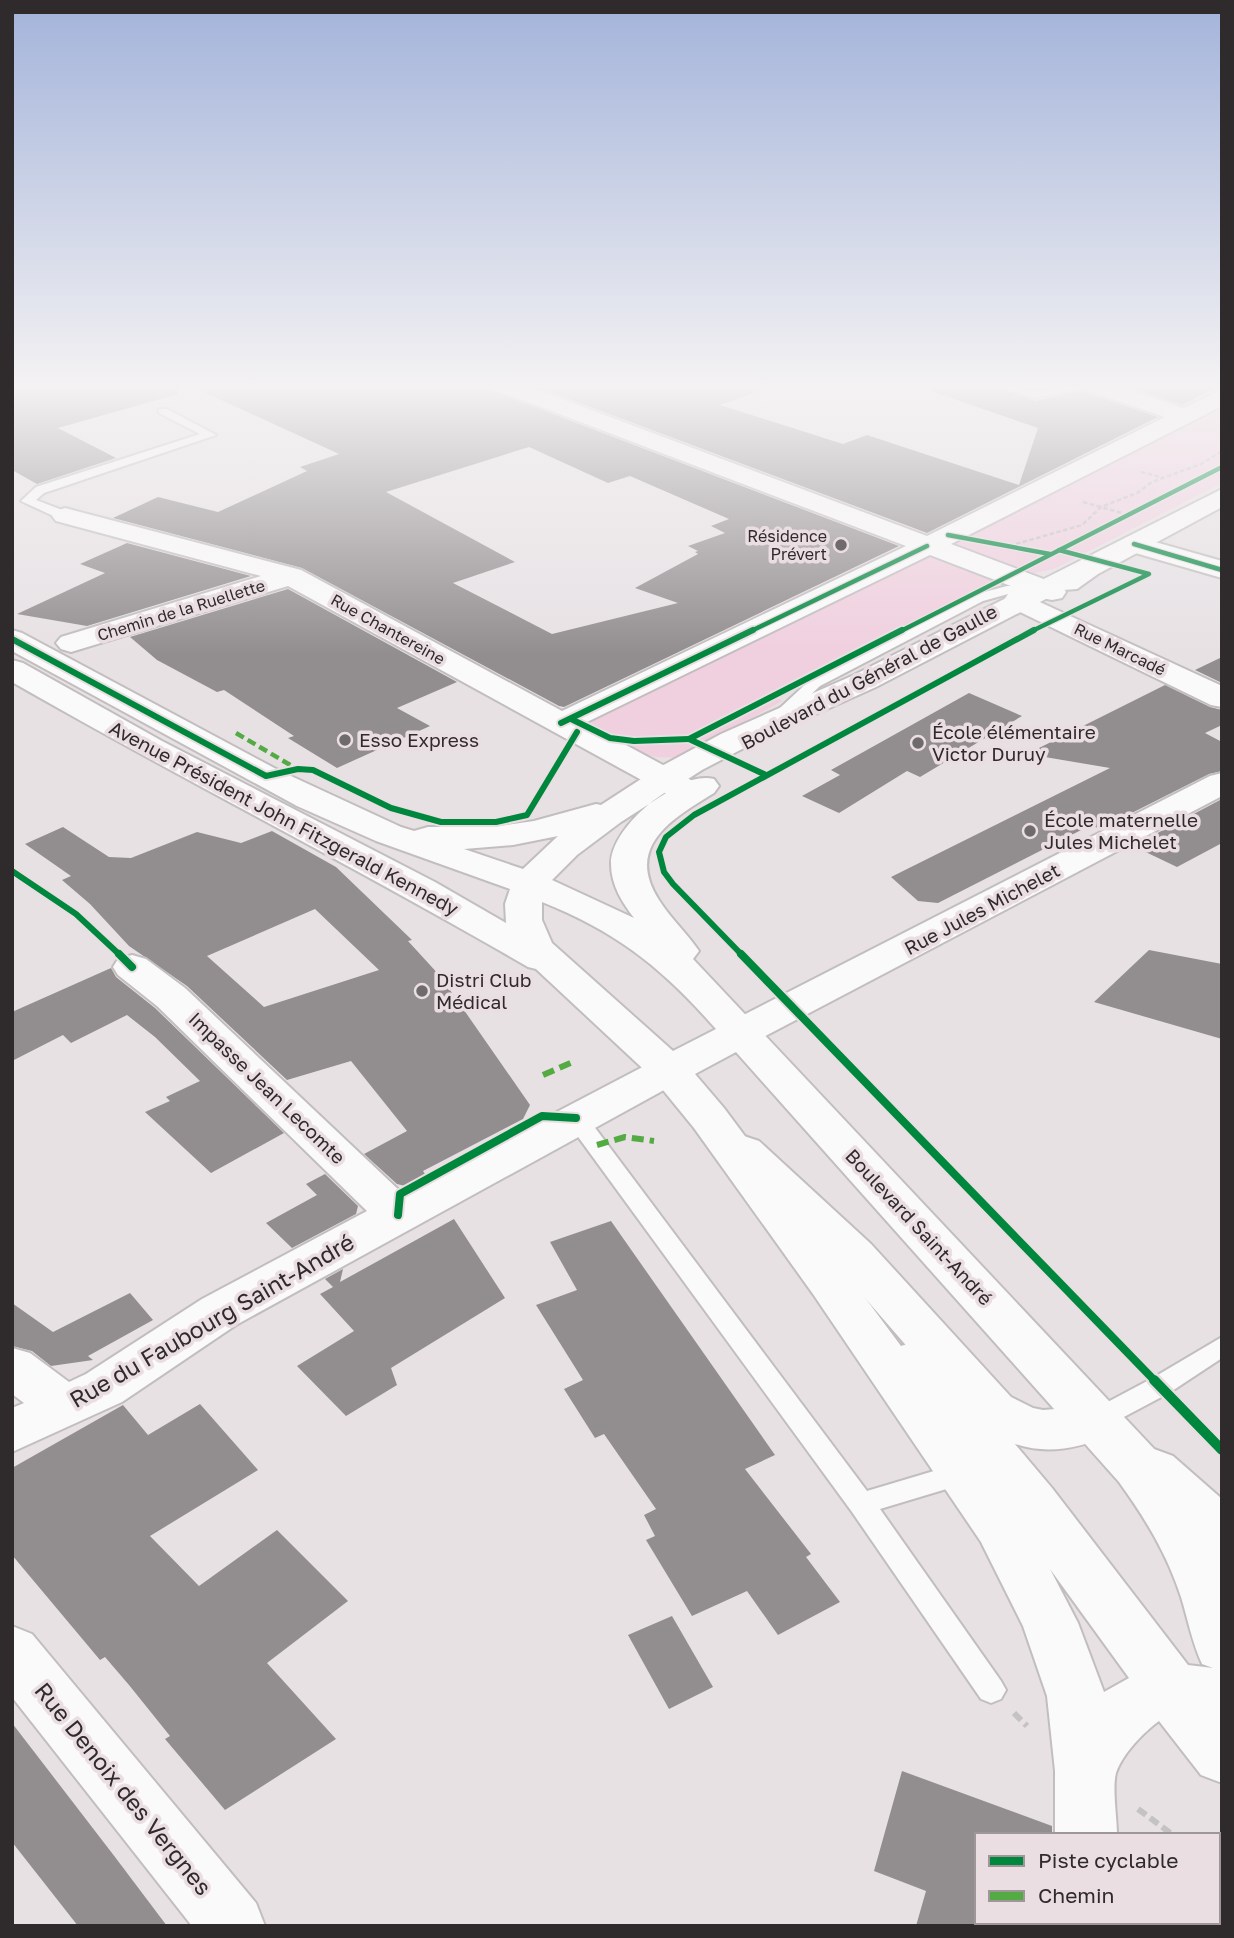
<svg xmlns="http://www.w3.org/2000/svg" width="1234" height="1938" viewBox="0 0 1234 1938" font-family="'Golos Text',sans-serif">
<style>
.green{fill:#f0cfde}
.building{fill:#928d8f;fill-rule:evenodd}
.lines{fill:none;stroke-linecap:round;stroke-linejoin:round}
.service-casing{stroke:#c2bebf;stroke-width:4}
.minor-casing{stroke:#c2bebf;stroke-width:4}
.tertiary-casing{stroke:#c2bebf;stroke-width:4}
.secondary-casing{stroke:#c2bebf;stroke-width:4}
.path-far1{stroke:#c4c2c2;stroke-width:2.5;stroke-dasharray:4.5 2.5;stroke-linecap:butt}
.path{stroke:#c4c2c2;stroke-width:6;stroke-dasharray:10 5;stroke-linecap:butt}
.service{fill:#fbfafb;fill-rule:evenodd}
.minor{fill:#fbfafb;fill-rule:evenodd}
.tertiary{fill:#fbfafb;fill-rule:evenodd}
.secondary{fill:#fbfafb;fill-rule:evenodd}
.quiet-far1{stroke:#54ab44;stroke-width:4.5;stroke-dasharray:9 4.5;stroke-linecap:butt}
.quiet{stroke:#54ab44;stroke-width:6;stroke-dasharray:12 6;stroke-linecap:butt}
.cycleway-far3-casing{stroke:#eadee3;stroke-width:7}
.cycleway-far2-casing{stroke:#eadee3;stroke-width:10}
.cycleway-far1-casing{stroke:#eadee3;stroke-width:12}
.cycleway-casing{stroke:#eadee3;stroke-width:15}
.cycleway-far3{stroke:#00873e;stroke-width:4.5}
.cycleway-far2{stroke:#00873e;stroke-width:6}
.cycleway-far1{stroke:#00873e;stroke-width:8}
.cycleway{stroke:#00873e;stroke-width:10}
.poi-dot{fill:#6f6a6c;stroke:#eadee3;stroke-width:2.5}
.labels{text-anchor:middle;stroke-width:7;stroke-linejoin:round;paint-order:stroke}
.far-poi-label{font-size:16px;fill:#2f2a2c;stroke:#eadee3;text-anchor:end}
.far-street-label{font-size:16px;fill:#2f2a2c;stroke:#eadee3}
.street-label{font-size:19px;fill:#2f2a2c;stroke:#eadee3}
.poi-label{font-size:19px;fill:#2f2a2c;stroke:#eadee3;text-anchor:start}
.near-street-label{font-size:23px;fill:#2f2a2c;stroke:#eadee3}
</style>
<rect width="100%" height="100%" fill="#e7e1e4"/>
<path class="green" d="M1222,405V483L1054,569L995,581L772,694L782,701L682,757C640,761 619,744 584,724L959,542Z"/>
<g class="building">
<polygon points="12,384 177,384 178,394 58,428 116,458 37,484 12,470"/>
<path d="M186,384H488L493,391L899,546L564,707L559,706L302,568L113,518L158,497L218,512L307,471L300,467L339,454ZM529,447L608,483L630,476L729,519L711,526L725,533L688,546L698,551L695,552L698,554L635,588L678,603L552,634L453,583L515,562L386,492Z"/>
<polygon points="529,384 767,384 768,388 720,405 843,444 867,435 1019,485 1038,428 925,389 926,384 991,384 1035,401 1082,391 1158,417 927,533"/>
<polygon points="1120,384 1222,384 1222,385 1182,405"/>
<polygon points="127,543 251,576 87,626 17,614 105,573 80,564"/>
<polygon points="288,589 457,682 397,708 430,726 337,768 288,738 294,736 224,690 217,692 157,660 130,637"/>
<polygon points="1222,657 1222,683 1195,670"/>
<polygon points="1165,685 1210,707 1222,710 1222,725 1205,733 1222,742 1222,771 1209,774 1100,829 1091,825 938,903 918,901 891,877 1110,768 1027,754"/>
<polygon points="969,693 1022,716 920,777 907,771 839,813 802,796 840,775 831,770"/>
<polygon points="1222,799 1222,843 1177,867 1133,846"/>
<path d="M63,827L109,857L131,858L197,832L241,843L272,831L336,867L412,940L408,941L441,977L530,1105L523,1119L423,1171L427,1177L409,1187L397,1184L364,1154L407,1131L351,1061L287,1080L187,986L129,946L90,904L62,880L71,876L25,844ZM315,909L379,970L264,1007L207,956Z"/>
<polygon points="1149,950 1222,964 1222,1039 1094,1002"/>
<polygon points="111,968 116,977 155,1008 284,1133 211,1173 145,1112 170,1101 166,1097 200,1081 155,1037 127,1015 71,1043 63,1035 12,1061 12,1012"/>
<polygon points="325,1174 358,1206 356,1214 292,1248 266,1223 317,1195 306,1184"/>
<polygon points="454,1219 505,1298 391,1368 397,1385 346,1416 297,1366 354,1331 320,1294 333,1287 325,1279 343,1269 340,1282"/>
<polygon points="611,1221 775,1455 745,1469 811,1554 806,1557 840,1602 778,1635 747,1591 692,1616 646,1540 655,1536 644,1515 656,1509 604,1434 595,1438 564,1389 583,1380 536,1305 577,1290 550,1242"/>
<polygon points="130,1293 153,1320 88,1356 93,1360 51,1366 32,1351 12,1346 12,1303 53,1332"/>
<polygon points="200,1404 258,1470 150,1536 199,1586 277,1530 348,1601 267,1663 336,1739 225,1810 165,1739 170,1736 129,1685 105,1657 100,1660 12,1555 12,1468 123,1405 148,1435"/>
<polygon points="672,1616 713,1687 669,1709 628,1635"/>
<polygon points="12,1723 115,1857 167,1926 78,1926 12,1842"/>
<polygon points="902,1771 1052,1826 1052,1835 977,1835 977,1926 916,1926 926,1891 874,1871"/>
</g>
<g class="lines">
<defs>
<g id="service">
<path d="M994,384C1010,383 1026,392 1037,391C1058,389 1076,380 1097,385L1034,398Z"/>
<polygon points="159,409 167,409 216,435 44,493 36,500 70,513 70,519 60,519 21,501 36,487 200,434 159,413"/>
<polygon points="1041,585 1046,586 1046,592 1008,594 983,601 820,686 779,725 767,725 765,722 810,680 973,595 1007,586"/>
<polygon points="576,1111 584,1113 867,1491 964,1462 973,1465 977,1473 973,1481 880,1509 1001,1681 1006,1690 1001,1699 991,1703 981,1699 852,1512 568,1123 565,1118 568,1113"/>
<polygon points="1222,1337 1222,1358 1169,1393 1105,1427 1096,1430 1087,1427 1083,1420 1087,1413 1151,1379"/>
</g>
<g id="minor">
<polygon points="491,384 522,384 927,536 1165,417 1084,389 1081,384 1113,384 1183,408 1222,390 1222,406 951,544 1062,586 1066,592 1062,598 1052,600 1042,598 930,555 585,723 702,786 707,793 702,800 690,803 678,800 288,586 71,652 61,649 56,643 61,637 261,576 56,521 52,516 56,511 65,508 301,570 562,711 906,546 494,389"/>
<polygon points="1134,536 1222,561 1222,578 1125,550 1121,544 1125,538"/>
<polygon points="1018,592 1222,686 1222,707 1211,705 1008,606 1004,600 1008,594"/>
<polygon points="1222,773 1222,796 754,1042 740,1046 726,1042 720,1033 726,1024 1210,776"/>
<polygon points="132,955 146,959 185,988 402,1193 654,1061 669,1057 684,1061 690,1070 684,1079 236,1325 122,1402 12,1452 12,1408 24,1403 12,1394 12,1348 30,1353 69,1382 86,1374 202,1299 367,1211 157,1006 118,975 113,967 118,959"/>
<polygon points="1154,1449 1173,1456 1222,1499 1222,1556 1203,1549 1135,1486 1128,1471 1135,1456"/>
<polygon points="12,1626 32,1634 256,1903 265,1926 192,1926 12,1697"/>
</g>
<path id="tertiary" d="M744,1136L759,1141L871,1244L1011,1397L1033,1408L1043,1410L1069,1408L1096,1400L1114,1406L1122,1420L1114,1434C1060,1456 1026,1456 975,1425L839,1268L729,1161L722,1151L729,1141Z"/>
<g id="secondary">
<path d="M1222,489V507L1098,574L1077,589L1063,590L876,687L765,737L702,770L621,822L577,855L552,880L634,918C622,902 611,885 611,864C610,827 679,770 714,779L719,786L714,793C673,818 624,846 659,900C670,918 687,933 699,951L693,959L1157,1452C1182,1486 1204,1521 1222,1559V1783L1201,1775L1159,1721C1143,1733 1123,1753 1116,1773C1112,1787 1117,1818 1117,1835H1055V1771L1047,1696L1023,1626L981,1542L813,1294L694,1128L654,1079L536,969L528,967C358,868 183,780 12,682V660L23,663L162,741L435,882L506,923L505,904L510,889L376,841L297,806L12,651V630L22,633L278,770L401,827L414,831L428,827H492L534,821L596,804L601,805L658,768L721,734L854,675ZM558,836L523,869L464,849L513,845ZM542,902C619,933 662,968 716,1029L673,1051L552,943L542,920ZM736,1052L1119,1482C1145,1518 1167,1554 1181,1597C1188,1620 1192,1642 1202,1664L1213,1668L1188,1665L1052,1488L972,1393L928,1348L911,1343L901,1346L724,1108L695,1074ZM1050,1569L1129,1678L1104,1692L1078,1623Z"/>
<polygon points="1222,1862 1222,1926 1189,1926 1187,1922 1218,1922 1218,1863"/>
<rect x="1043" y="1922" width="66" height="4"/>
</g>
</defs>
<use href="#service" class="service-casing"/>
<use href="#minor" class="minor-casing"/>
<use href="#tertiary" class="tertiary-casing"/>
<use href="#secondary" class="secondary-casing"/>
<g class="path-far1">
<polyline points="1141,472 1164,478"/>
<polyline points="1083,502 1122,513"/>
<polyline points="1016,544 1082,525 1101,507 1137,493 1152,482 1201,464 1222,451"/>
</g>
<g class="path">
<polyline points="1014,1713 1027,1726"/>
<polyline points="1138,1809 1173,1835"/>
</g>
<use href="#service" class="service"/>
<use href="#minor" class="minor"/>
<use href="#tertiary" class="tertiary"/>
<use href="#secondary" class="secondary"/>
<polyline class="quiet-far1" points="236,733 297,769"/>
<g class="quiet">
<polyline points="543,1075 575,1061"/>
<polyline points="597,1145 625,1137 654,1141"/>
</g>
<defs>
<g id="cycleway-far3">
<polyline points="948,535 1050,554"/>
<polyline points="1134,544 1222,570"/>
<polyline points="749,632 927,546"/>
<polyline points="899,632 1222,467"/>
<polyline points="1030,632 1149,574 1059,550"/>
</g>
<g id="cycleway-far2">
<polyline points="12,639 266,776 298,769 313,770 391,808 441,822 496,822 527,815 577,732"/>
<polyline points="571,719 610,738 634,741 689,739"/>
<polyline points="561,723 753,630"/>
<polyline points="766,775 689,739 902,630"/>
<polyline points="12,871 76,914 121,956"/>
<polyline points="743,956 673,884 664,872 659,852 666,837 694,815 1034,630"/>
</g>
<g id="cycleway-far1">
<polyline points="119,954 132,967"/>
<polyline points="741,954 1155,1381"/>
<polyline points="398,1215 400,1194 542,1116 576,1118"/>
</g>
<polyline id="cycleway" points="1154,1380 1222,1450"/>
</defs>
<use href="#cycleway-far3" class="cycleway-far3-casing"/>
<use href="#cycleway-far2" class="cycleway-far2-casing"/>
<use href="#cycleway-far1" class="cycleway-far1-casing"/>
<use href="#cycleway" class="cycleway-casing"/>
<use href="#cycleway-far3" class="cycleway-far3"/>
<use href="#cycleway-far2" class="cycleway-far2"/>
<use href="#cycleway-far1" class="cycleway-far1"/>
<use href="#cycleway" class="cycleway"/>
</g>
<linearGradient id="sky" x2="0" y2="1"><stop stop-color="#a3b3da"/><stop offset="0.59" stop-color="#f4f2f3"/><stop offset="1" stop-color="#f4f2f3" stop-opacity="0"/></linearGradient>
<rect width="1234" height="655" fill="url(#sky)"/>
<g class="poi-dot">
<circle cx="841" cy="545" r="7"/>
<circle cx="345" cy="740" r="7"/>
<circle cx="918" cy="743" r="7"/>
<circle cx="1030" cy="831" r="7"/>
<circle cx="422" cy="991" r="7"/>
</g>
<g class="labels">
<g class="far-poi-label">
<text x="827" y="542">Résidence<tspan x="827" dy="18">Prévert</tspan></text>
</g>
<g class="far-street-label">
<text transform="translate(181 610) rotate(-17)" y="6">Chemin de la Ruellette</text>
<text transform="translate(388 629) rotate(29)" y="6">Rue Chantereine</text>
<text transform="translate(1120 649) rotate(26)" y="6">Rue Marcadé</text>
</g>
<g class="street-label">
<text transform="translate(869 677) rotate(-28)" y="7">Boulevard du Général de Gaulle</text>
<text transform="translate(284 818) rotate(28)" y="7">Avenue Président John Fitzgerald Kennedy</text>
<text transform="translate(982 909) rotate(-28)" y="7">Rue Jules Michelet</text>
<text transform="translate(267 1088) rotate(44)" y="7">Impasse Jean Lecomte</text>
<text transform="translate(919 1227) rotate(47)" y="7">Boulevard Saint-André</text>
</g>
<g class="poi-label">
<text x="932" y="739">École élémentaire<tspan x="932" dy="22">Victor Duruy</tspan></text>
<text x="359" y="747">Esso Express</text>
<text x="1044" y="827">École maternelle<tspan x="1044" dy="22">Jules Michelet</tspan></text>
<text x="436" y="987">Distri Club<tspan x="436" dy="22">Médical</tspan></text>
</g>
<g class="near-street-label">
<text transform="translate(212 1321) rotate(-30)" y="8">Rue du Faubourg Saint-André</text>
<text transform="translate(123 1789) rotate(51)" y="8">Rue Denoix des Vergnes</text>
</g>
</g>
<rect width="1234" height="1938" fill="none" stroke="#2f2a2c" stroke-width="28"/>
<rect x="975" y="1833" width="245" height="91" fill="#eadee3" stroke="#9f969a" stroke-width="2"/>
<rect x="989" y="1856" width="35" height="10" fill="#00873e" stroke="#9f969a" stroke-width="2"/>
<text x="1038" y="1868" font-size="21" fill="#2f2a2c">Piste cyclable</text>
<rect x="989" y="1891" width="35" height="10" fill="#54ab44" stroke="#9f969a" stroke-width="2"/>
<text x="1038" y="1903" font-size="21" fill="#2f2a2c">Chemin</text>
</svg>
